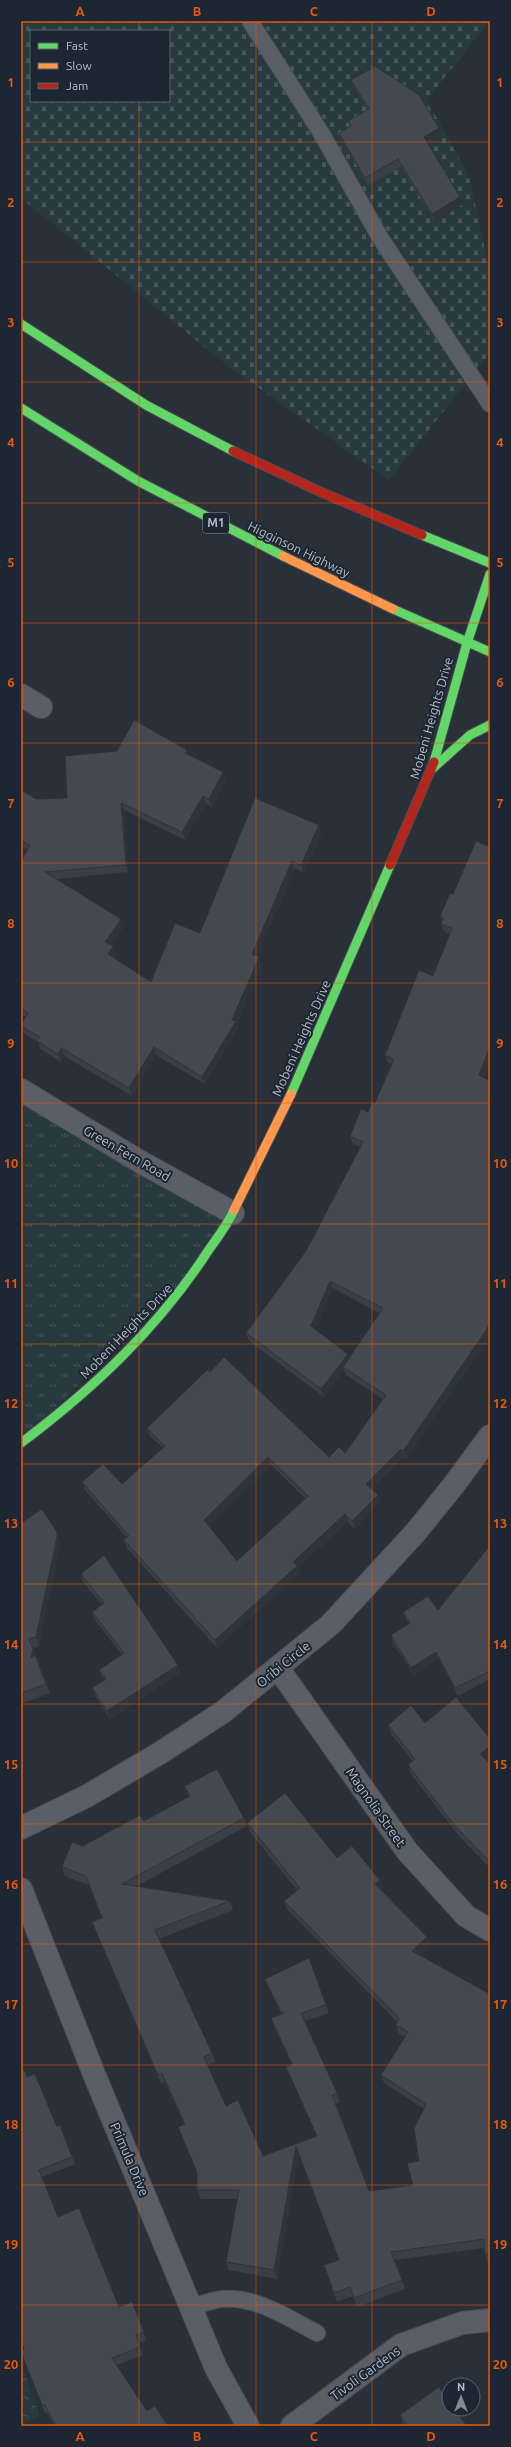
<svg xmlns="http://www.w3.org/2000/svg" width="511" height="2447" viewBox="0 0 511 2447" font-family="Ubuntu,sans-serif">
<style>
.grass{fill:url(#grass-tufts)}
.forest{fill:url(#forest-crowns)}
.cemetery{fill:url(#cemetery-stones);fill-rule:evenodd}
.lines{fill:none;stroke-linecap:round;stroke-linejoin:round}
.lane-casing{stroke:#484c53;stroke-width:18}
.street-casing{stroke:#484c53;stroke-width:24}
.fast-casing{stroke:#484c53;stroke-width:11}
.slow-casing{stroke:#484c53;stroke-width:11}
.jam-casing{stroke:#484c53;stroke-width:11}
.lane{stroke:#5a5e66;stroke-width:16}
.street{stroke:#5a5e66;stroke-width:22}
.fast{stroke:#63d668;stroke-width:9}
.slow{stroke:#ff974d;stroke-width:9}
.jam{stroke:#b3261e;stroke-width:9}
.wall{fill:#3a3f45;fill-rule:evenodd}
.shaded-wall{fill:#303338}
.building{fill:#444950;stroke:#303338;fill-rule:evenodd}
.grid{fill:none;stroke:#e8590c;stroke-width:1;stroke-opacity:0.55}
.labels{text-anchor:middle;stroke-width:4;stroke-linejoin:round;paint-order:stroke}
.shield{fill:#1d2633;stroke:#878f9c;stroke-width:1}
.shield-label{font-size:12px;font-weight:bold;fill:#b4bcc9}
.street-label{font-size:13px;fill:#b4bcc9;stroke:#1d2633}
.neatline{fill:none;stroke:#e8590c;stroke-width:1.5}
.grid-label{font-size:13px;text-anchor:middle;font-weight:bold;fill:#e8590c}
</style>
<defs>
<pattern id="grass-tufts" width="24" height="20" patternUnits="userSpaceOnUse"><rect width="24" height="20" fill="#273a3e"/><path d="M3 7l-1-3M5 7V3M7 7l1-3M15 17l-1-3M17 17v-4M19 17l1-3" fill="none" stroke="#445559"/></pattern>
<pattern id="forest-crowns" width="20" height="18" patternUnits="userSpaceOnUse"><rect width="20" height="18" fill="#273a3e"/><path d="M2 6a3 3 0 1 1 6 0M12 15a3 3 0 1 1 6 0" fill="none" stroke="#445559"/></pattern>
<pattern id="cemetery-stones" width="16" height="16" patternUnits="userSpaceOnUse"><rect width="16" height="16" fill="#273a3e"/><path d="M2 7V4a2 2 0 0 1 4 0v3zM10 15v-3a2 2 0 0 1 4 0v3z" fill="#445559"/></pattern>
</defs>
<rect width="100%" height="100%" fill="#2a3038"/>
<polygon class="grass" points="21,1091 233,1213 200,1264 21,1442"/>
<polygon class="forest" points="21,2364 40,2416 21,2425"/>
<path class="cemetery" d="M21,21H489L427,100L469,176L490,274V353L389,480L228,366L21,198ZM31,31H169V101H31Z"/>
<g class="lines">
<defs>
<g id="lane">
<polyline points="250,21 320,131 381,239 490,404"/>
<path d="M192,2307C202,2304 212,2300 222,2299C256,2296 288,2318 317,2333"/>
</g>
<g id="street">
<polyline points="21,695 41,707"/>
<polyline points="21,1090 139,1161 233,1213"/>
<polyline points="278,1668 407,1851 466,1916 490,1930"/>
<polyline points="21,1828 87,1796 160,1753 223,1712 331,1624 415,1533 453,1486 490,1436"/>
<polyline points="21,1889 94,2074 216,2368 248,2426"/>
<polyline points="292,2426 401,2345 462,2323 490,2320"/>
</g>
<g id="fast">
<polyline points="21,324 146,405 233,451"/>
<polyline points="21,408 138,481 283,556"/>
<polyline points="422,535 490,563"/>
<polyline points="393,609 490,652"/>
<polyline points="434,762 467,643 490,574"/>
<polyline points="432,769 470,735 490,725"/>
<polyline points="291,1094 390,865"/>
<path d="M21,1443C94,1388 158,1328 208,1251C217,1238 228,1224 234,1210"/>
</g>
<g id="slow">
<polyline points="283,556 393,609"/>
<polyline points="234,1210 291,1094"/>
</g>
<g id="jam">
<polyline points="233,451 323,493 422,535"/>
<polyline points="390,865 434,762"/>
</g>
</defs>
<use href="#lane" class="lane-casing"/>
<use href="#street" class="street-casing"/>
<use href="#fast" class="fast-casing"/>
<use href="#slow" class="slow-casing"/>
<use href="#jam" class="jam-casing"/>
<use href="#lane" class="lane"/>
<use href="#street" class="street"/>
<use href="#fast" class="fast"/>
<use href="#slow" class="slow"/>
<use href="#jam" class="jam"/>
</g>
<g class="wall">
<polygon points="351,80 441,136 428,144 460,197 463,204 435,222 401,167 368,186 342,140 339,133 350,126 348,121 368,110 354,88"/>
<polygon points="187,750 189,755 223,772 226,779 212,807 206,804 185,840 124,810 128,872 57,879 121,919 124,927 111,945 116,954 114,958 151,982 200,933 322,833 304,873 295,869 257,957 262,965 237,1024 238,1029 205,1084 156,1055 132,1096 64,1056 61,1062 40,1049 38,1042 23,1033 21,1027 21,1025 26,1017 21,1014 21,861 28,850 21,846 21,790 36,799 67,798"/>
<path d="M490,847V1062L484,1078L490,1081V1335L488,1339L406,1459L404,1457L372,1489L378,1495L380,1503L355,1529L348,1522L298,1568L300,1574L217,1648L127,1548L124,1540L127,1538L85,1490L82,1482L122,1484L163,1448L150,1436L147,1428L210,1372L329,1457L345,1453L383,1399L346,1375L344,1370L324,1397L249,1341L246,1333L306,1251L360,1147L353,1144L350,1136L375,1103L391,1064L388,1063L385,1055L433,976L450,934L444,932L441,924L442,922L440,916L453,894ZM333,1288L379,1313L350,1357L315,1329ZM271,1465L305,1498L237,1561L209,1526Z"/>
<polygon points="21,1523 60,1541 60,1546 39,1646 33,1648 50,1693 21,1704"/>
<polygon points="490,1550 490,1679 458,1696 439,1659 414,1675 393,1643 391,1635 409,1624 406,1619 403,1612 438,1610"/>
<polygon points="81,1574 181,1673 110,1719 95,1696 92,1688 104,1680 102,1677 99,1670 122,1655 95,1620 92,1612 102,1605 83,1582"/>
<polygon points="425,1723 490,1758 487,1761 490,1764 490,1868 459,1836 411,1774 408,1765 413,1761 391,1734 388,1725"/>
<polygon points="185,1786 244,1818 247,1826 137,1886 230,1901 233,1910 159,1939 212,2053 215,2062 207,2065 226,2106 263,2156 317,2136 290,2075 286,2067 292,2064 274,2027 271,2018 281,2014 268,1987 265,1979 309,1958 329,2013 305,2021 337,2093 340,2102 336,2104 369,2191 413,2185 419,2161 424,2109 384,2083 381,2075 405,2037 399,2034 396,2025 397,2022 287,1909 284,1901 297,1890 250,1832 247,1823 337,1858 383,1888 381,1890 427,1937 430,1945 419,1956 490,1994 490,2262 488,2262 485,2254 484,2248 395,2260 405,2289 357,2307 353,2296 337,2302 324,2265 339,2260 299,2155 277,2279 229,2270 226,2262 238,2199 201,2199 197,2190 197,2173 178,2127 184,2124 165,2082 161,2084 92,1922 102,1918 89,1885 65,1876 62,1867 83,1846 144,1821 189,1797"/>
<polygon points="21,2062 27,2077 57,2127 60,2125 75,2164 42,2177 58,2217 119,2307 132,2302 146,2340 139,2343 143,2355 117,2365 147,2411 168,2426 54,2426 47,2412 45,2413 23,2358 24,2349 21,2342"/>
<polygon points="400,2415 467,2426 406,2426 403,2423"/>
</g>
<g class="shaded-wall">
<polygon points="439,128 441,136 427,145 424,137"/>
<polygon points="460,197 463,204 435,222 432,214"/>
<polygon points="187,750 190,757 185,753"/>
<polygon points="223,772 226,779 212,807 209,799"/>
<polygon points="203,796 206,804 185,840 182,832"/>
<polygon points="121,803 124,810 128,872 126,865"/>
<polygon points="319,825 322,833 304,873 301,865"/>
<polygon points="292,861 295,869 255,962 252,954"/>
<polygon points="121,919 124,927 108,949 105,942"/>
<polygon points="113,946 116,954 111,962 108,954"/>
<polygon points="259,957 262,965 237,1024 238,1029 205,1084 202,1077 232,1020"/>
<polygon points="154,1047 156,1055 132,1096 129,1088"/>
<polygon points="490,1047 490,1062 482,1083 479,1075"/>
<polygon points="61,1048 64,1056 61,1062 58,1054"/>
<polygon points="330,1281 333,1288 314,1333 311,1326"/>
<polygon points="490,1322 490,1335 488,1339 406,1459 403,1451"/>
<polygon points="348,1354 351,1361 343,1367 344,1370 324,1397 321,1389"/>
<polygon points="401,1449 404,1457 369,1492 366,1484"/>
<polygon points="268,1457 271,1465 207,1528 204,1520"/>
<polygon points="378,1495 380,1503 355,1529 352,1521"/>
<polygon points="345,1514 348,1522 298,1568 300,1574 217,1648 215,1640 293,1562"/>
<polygon points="57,1532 60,1541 60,1546 39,1646 36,1637"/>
<polygon points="33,1649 36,1658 31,1658"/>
<polygon points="436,1652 439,1659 414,1675 411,1668"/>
<polygon points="178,1665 181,1673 110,1719 107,1711"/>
<polygon points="490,1746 490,1758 483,1763 480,1754"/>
<polygon points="380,1880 383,1888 378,1893 375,1884"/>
<polygon points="427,1937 430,1945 415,1960 412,1951"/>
<polygon points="296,2146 299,2155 277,2279 274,2270"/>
</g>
<g class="building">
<polygon points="375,66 419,95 439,128 424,137 460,197 432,214 398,159 365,178 339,133 351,126 348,121 369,109 351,80"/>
<polygon points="134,720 187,750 185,753 223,772 209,799 203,796 182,832 121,803 126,865 45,872 121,919 105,942 113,946 108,954 151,982 175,923 200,933 255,798 319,825 301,865 292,861 252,954 259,957 232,1020 236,1021 202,1077 154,1047 129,1088 61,1048 58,1054 37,1041 40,1037 21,1026 21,1025 28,1013 21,1008 21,861 30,846 21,840 21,790 36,799 67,798 65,756 117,751"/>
<path d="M476,841L490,847V977L489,980H490V1047L479,1075L490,1081V1322L485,1332L403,1451L401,1449L366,1484L378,1495L352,1521L345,1514L293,1562L297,1566L215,1640L124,1540L129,1536L82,1482L103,1464L122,1484L165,1446L147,1428L207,1370L210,1372L224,1357L329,1457L339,1447L345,1453L386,1395L343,1367L383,1308L330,1281L311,1326L348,1354L321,1389L246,1333L306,1251L363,1142L350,1136L361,1109L368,1112L372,1102L375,1103L394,1059L385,1055L419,970L433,976L452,928L441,924L443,918L440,916L450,893L453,894ZM268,1457L308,1496L237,1561L204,1520Z"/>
<polygon points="42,1509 57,1532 57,1537 36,1637 29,1639 33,1649 31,1658 35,1655 46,1684 21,1693 21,1523"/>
<polygon points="488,1548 490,1550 490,1671 455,1688 436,1652 411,1668 391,1635 410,1623 403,1612 428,1596 438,1610"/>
<polygon points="104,1555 178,1665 107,1711 92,1688 106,1679 99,1670 124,1653 92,1612 104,1603 81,1574"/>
<polygon points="456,1697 490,1739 490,1746 480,1754 490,1764 490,1862 455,1826 408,1765 415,1759 388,1725 411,1705 425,1723"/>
<polygon points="217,1769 244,1818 122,1884 230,1901 155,1930 212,2053 204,2057 226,2106 238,2100 263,2156 317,2136 286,2067 292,2064 271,2018 284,2013 280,2010 265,1979 309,1958 326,2005 301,2013 337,2093 332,2095 369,2191 413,2185 407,2163 419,2161 414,2129 426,2104 381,2075 408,2032 396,2025 399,2018 284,1901 300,1888 247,1823 285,1793 337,1858 352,1846 380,1880 375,1884 427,1937 412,1951 490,1994 490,2254 485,2254 484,2239 391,2252 402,2280 354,2298 350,2287 334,2293 324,2265 339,2260 296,2146 274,2270 226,2262 239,2190 197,2190 197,2172 178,2127 185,2124 162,2073 158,2075 92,1922 102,1918 86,1876 62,1867 72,1842 83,1846 140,1815 144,1821 190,1796 185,1786"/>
<polygon points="21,2062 27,2077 35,2074 57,2127 60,2125 72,2157 39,2170 58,2217 79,2208 119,2307 132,2302 144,2332 136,2335 140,2347 112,2358 147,2411 155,2406 168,2426 56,2426 45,2405 42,2405 21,2352 21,2351 24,2349 21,2341"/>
<polygon points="439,2387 449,2402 449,2409 454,2409 467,2426 408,2426 400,2415"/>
</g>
<path class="grid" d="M139,21V31M256,21V2426M372,21V2426M139,101V2426M21,142H490M21,262H490M21,382H490M21,503H490M21,623H490M21,743H490M21,863H490M21,983H490M21,1103H490M21,1224H490M21,1344H490M21,1464H490M21,1584H490M21,1704H490M21,1824H490M21,1944H490M21,2065H490M21,2185H490M21,2305H490"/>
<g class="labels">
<rect class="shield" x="203" y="513" width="26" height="20" rx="3"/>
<g class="shield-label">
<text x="216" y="527">M1</text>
</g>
<g class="street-label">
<text transform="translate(299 549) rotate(26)" y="5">Higginson Highway</text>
<text transform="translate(431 718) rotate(-74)" y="5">Mobeni Heights Drive</text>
<text transform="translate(301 1038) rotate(-66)" y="5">Mobeni Heights Drive</text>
<text transform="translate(127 1153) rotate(30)" y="5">Green Fern Road</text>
<text transform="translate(126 1331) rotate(-46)" y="5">Mobeni Heights Drive</text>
<text transform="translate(283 1664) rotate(-39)" y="5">Oribi Circle</text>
<text transform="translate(376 1807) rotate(55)" y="5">Magnolia Street</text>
<text transform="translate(130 2159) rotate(67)" y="5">Primula Drive</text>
<text transform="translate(365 2373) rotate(-36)" y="5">Tivoli Gardens</text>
</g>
</g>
<rect width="511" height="2447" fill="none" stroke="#1d2633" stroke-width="44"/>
<rect x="30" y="30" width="140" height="72" fill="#1d2633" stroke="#59626f"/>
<rect x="38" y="43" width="20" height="6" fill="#63d668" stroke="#59626f"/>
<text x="66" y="50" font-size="12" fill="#b4bcc9">Fast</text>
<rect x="38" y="63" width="20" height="6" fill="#ff974d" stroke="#59626f"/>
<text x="66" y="70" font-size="12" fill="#b4bcc9">Slow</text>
<rect x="38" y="83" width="20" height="6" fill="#b3261e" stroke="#59626f"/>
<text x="66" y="90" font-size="12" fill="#b4bcc9">Jam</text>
<g transform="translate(461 2397)"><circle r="19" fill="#1d2633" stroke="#59626f"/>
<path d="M0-3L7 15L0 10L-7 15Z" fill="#848b96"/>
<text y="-6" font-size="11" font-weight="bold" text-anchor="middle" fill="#b4bcc9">N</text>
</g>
<rect x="22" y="22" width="467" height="2403" class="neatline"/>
<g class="grid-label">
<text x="80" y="16">A</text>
<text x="197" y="16">B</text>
<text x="314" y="16">C</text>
<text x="431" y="16">D</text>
<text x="11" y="87">1</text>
<text x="500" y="87">1</text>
<text x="11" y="207">2</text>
<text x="500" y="207">2</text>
<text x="11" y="327">3</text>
<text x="500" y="327">3</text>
<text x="11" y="447">4</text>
<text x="500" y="447">4</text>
<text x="11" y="567">5</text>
<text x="500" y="567">5</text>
<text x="11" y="687">6</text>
<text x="500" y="687">6</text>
<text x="11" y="808">7</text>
<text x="500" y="808">7</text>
<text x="11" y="928">8</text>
<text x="500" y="928">8</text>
<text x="11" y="1048">9</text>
<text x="500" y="1048">9</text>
<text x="11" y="1168">10</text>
<text x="500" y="1168">10</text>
<text x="11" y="1288">11</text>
<text x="500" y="1288">11</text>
<text x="11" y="1408">12</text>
<text x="500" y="1408">12</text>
<text x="11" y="1528">13</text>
<text x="500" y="1528">13</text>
<text x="11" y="1649">14</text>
<text x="500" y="1649">14</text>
<text x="11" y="1769">15</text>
<text x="500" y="1769">15</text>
<text x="11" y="1889">16</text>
<text x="500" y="1889">16</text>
<text x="11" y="2009">17</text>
<text x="500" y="2009">17</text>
<text x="11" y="2129">18</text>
<text x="500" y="2129">18</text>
<text x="11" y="2249">19</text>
<text x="500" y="2249">19</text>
<text x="11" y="2369">20</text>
<text x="500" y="2369">20</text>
<text x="80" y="2441">A</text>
<text x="197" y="2441">B</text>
<text x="314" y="2441">C</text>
<text x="431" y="2441">D</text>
</g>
</svg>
